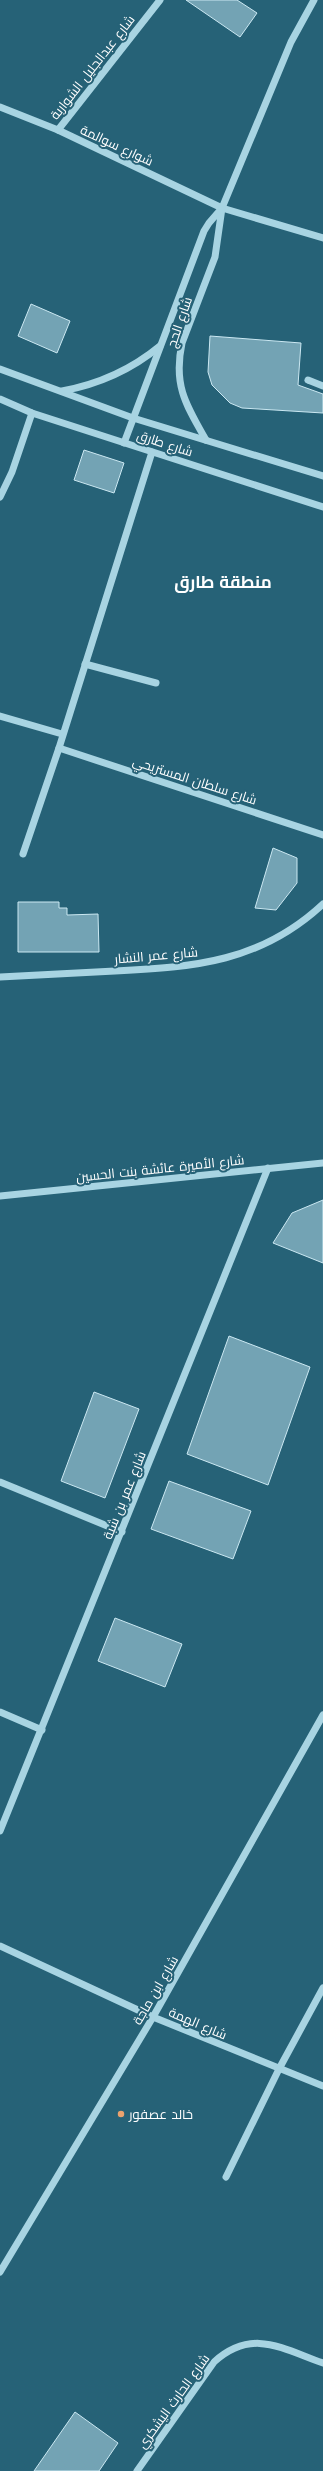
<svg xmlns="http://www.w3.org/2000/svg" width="323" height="2471" viewBox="0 0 323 2471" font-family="'Work Sans',Cairo,sans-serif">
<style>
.building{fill:#73a3b4;stroke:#cbe8f2}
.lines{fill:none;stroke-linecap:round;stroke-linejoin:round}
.minor{stroke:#a8d4e2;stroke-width:7}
.poi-dot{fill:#eba26e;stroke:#266277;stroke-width:1.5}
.labels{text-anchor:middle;stroke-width:4;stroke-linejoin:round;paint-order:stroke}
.street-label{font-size:13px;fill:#fff;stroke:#266277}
.poi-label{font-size:13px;fill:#fff;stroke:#266277;text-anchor:start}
.district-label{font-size:17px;font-weight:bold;fill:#fff;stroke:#266277}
</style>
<rect width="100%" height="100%" fill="#266277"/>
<g class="building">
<polygon points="186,0 237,0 257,13 240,37"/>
<polygon points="31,304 70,321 57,353 18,336"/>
<polygon points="210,336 301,343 298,385 323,394 323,413 242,408 230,403 212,385 208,372"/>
<polygon points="84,450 124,463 114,493 74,480"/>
<polygon points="273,848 297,858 297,883 276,910 255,908"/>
<polygon points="18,902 59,902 59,908 67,908 67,915 98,914 99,952 18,952"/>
<polygon points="323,1200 323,1263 273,1243 292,1213"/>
<polygon points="229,1336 310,1367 268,1485 187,1454"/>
<polygon points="94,1392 139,1409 105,1498 61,1481"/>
<polygon points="169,1481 251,1511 233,1559 151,1529"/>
<polygon points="115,1618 182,1644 165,1687 98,1661"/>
<polygon points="75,2412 118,2443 99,2471 34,2471"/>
</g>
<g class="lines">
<g class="minor">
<polyline points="0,107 58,130 222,208 323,238"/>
<polyline points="58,130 160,0"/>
<polyline points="0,369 133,418 323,476"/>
<polyline points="308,380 323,386"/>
<path d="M62,391C100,384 131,370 160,346"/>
<polyline points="0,399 32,413 323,507"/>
<path d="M206,440C186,405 173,385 182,343L215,257L222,208L291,42L314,0"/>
<polyline points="124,443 204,231 209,223 222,208"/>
<polyline points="0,497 12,472 32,413"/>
<polyline points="85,664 156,683"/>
<polyline points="0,716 62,734"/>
<polyline points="59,748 323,835"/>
<polyline points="23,854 59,748 152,452"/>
<path d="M0,977C38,975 77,973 115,971C195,967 261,962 323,904"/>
<polyline points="0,1196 323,1163"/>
<polyline points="0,1482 122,1532"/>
<polyline points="0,1712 42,1730"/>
<polyline points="0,1831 268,1168"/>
<polyline points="0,1946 153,2017 323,2086"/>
<polyline points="226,2177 279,2069 323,1988"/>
<polyline points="0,2272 153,2017 323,1715"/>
<path d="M137,2471L214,2362C252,2328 281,2348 323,2363"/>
</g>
</g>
<circle class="poi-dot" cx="121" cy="2114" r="4"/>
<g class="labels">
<g class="street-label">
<text transform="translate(92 67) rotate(-52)" y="5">شارع عبدالجليل الشواربة</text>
<text transform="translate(117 145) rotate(25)" y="5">شوارع سوالمة</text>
<text transform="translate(179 322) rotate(-71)" y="5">شارع الحج</text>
<text transform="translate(165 443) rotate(18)" y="5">شارع طارق</text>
<text transform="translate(195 780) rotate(18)" y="5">شارع سلطان المستريحي</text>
<text transform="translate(156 955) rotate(-5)" y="5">شارع عمر النشار</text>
<text transform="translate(160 1168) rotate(-6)" y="5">شارع الأميرة عائشة بنت الحسين</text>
<text transform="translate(124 1495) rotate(-68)" y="5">شارع عمر بن شبة</text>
<text transform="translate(155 1990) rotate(-60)" y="5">شارع ابن ماجة</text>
<text transform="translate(198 2023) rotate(23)" y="5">شارع الهمة</text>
<text transform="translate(173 2401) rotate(-54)" y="5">شارع الحارث اليشكري</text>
</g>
<g class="poi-label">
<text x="129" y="2119">خالد عصفور</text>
</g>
<g class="district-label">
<text x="223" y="588">منطقة طارق</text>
</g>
</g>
</svg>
